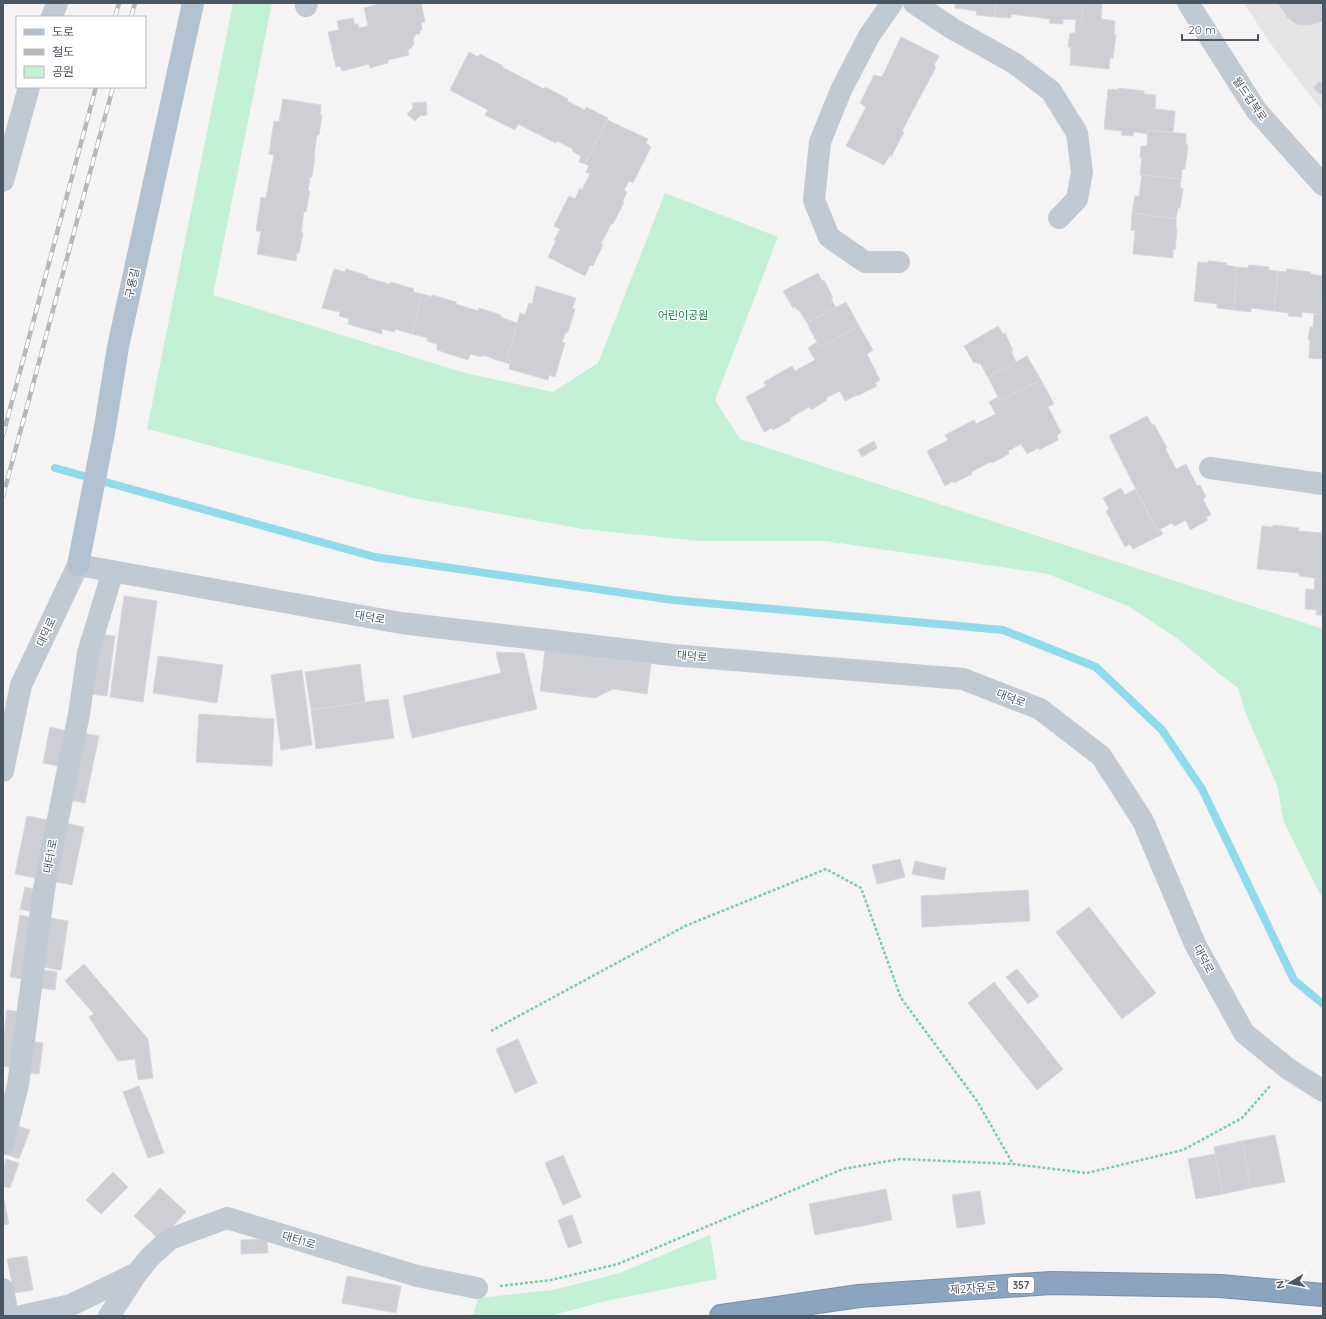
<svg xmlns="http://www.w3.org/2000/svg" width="1326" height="1319" viewBox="0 0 1326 1319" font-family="Quicksand,'Noto Sans KR',sans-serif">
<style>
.education{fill:#e6e4e5}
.green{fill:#c3f1d5}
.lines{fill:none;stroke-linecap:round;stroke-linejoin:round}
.stream{stroke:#90daee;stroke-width:8}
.building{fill:#cdcfd5;stroke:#d7d9de}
.highway-casing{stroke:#7690ad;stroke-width:24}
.path{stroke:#7ad0a6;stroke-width:2.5;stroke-dasharray:3 2;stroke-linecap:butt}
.minor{stroke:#c1cad2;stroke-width:22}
.major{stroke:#b3c2d1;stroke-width:22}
.highway{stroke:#8ba5c1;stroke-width:22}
.rail-casing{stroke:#b5b8bd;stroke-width:4.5}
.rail{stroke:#fff;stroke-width:3;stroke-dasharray:9;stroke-linecap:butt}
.labels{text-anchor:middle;stroke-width:3;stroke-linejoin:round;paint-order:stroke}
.shield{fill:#fff;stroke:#808990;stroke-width:1}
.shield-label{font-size:10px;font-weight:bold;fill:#4a5661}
.street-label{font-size:11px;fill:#4a5661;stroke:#fff}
.park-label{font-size:11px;fill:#17864f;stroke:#fff}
</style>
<rect width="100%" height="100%" fill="#f5f3f3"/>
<polygon class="education" points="1244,3 1323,3 1323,111 1305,89 1270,43"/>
<g class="green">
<polygon points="233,3 272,3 213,295 465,373 553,392 598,363 665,193 778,237 715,400 740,439 1323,629 1323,898 1319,892 1283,820 1278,788 1246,714 1238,688 1221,675 1178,639 1128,606 1048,574 826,541 699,541 583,529 412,498 147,429"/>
<polygon points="710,1235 717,1279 610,1300 549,1316 469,1316 474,1313 478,1298 553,1290 620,1273"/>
</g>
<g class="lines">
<polyline class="stream" points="55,468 375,557 673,600 1003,630 1096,667 1162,730 1202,789 1294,980 1323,1004"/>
</g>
<g class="building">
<polygon points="379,3 421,3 425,22 421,23 422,30 420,30 420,34 416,34 413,40 414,45 412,45 412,48 408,49 409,55 388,60 388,63 370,68 369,64 342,71 340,66 336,67 328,32 339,30 337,21 353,18 355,25 358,24 359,28 368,26 364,8 379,4"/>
<polygon points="955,3 996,3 995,17 976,15 977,11 955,8"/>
<polygon points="996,3 1083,3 1082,20 1063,19 1063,24 1049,23 1050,19 1011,14 1011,18 995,17"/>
<polygon points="1083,3 1102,3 1101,19 1115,21 1114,34 1116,35 1113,58 1110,58 1109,69 1070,65 1071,47 1068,47 1070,33 1075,33 1076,19 1082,20"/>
<polygon points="1278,3 1323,3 1323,21 1310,25 1301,25 1296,24 1287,17"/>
<polygon points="901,37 939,56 934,65 936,67 902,131 904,132 891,157 890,155 884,165 846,146 866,107 860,103 874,75 882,77"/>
<polygon points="469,52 478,57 480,54 503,66 502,67 544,89 545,87 568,99 567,101 585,110 586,107 608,118 585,164 579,162 581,156 572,151 573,149 557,141 556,143 518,124 515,130 485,115 488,110 450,90"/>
<polygon points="1319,81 1323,84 1323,94 1320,94 1313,88"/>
<polygon points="1119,88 1144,91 1144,94 1156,95 1155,109 1175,111 1173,132 1148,130 1148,134 1134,132 1133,136 1121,135 1122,131 1104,129 1108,89 1119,90"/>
<polygon points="283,99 321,105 320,115 322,115 319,135 317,135 314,156 315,156 312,177 310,176 308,191 310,191 306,212 304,211 301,233 303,233 299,253 297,253 296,261 257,254 261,231 256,231 261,197 266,198 274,155 269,154 274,121 279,122"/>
<polygon points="426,102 427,115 420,116 415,121 407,114 413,108 412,103"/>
<polygon points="607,120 648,139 646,143 651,147 633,183 629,181 624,190 627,192 622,202 624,202 613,224 611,224 601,244 603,245 593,266 590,265 585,276 548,257 556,241 554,240 560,229 554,226 569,196 575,199 580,188 582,190 590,174 586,172 589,166 585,164"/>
<polygon points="1148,130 1186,134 1186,145 1188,145 1185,169 1182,169 1181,179 1140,175 1142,158 1140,158 1141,146 1147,146"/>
<polygon points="1142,175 1181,179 1180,188 1183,189 1180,208 1178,208 1176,219 1132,213 1135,196 1139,196"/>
<polygon points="1132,213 1176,219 1176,229 1177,229 1175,250 1173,249 1173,258 1133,254 1135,231 1131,230"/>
<polygon points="1208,261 1227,263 1226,265 1237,267 1234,310 1217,308 1217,304 1194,301 1198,262 1208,263"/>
<polygon points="1249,265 1269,267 1269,270 1278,271 1274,311 1251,308 1251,312 1234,310 1237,267 1248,268"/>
<polygon points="334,269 345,272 346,269 368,276 368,278 390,284 391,282 414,289 413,292 422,294 412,334 395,329 395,332 382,329 382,334 348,324 349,319 339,316 340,312 322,308"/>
<polygon points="1287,269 1310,272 1311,274 1323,276 1323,293 1321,314 1302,312 1302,317 1288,316 1289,313 1274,311 1278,271 1286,272"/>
<polygon points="818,273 822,281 824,280 833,298 831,299 836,308 807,323 799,310 797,310 795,307 793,308 783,291"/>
<polygon points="536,286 576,298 572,309 575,309 568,332 566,332 562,342 565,343 555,377 549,375 548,380 509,369 510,364 506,363 520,313 525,315 529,303 532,304"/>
<polygon points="1323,293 1323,359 1309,358 1310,340 1308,340 1310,327 1313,327 1314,313 1321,314"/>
<polygon points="422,294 432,297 432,295 456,302 456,304 478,311 479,308 501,315 501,317 517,323 506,363 483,355 483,357 470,354 468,360 437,350 437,344 427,341 428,338 412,334"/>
<polygon points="846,302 859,326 820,348 807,323"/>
<polygon points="859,326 873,350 867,354 880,380 875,383 877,386 857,396 857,395 845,401 840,391 826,398 827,400 811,410 809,407 790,418 791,420 773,430 772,428 764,432 746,397 766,386 764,382 792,366 795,371 815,360 808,348 817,342 820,348"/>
<polygon points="998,326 1003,334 1005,333 1013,351 1011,351 1016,362 988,377 980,363 978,364 976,362 974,363 964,346"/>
<polygon points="1027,356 1041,380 1000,401 988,377"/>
<polygon points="1041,380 1054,404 1048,407 1061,432 1057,436 1058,440 1039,450 1038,448 1027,454 1021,444 1008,451 1009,454 992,463 990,462 971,472 972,474 954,483 953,481 945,486 927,451 948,440 945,435 974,420 976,424 996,414 989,402 998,397 1000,401"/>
<polygon points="1147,416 1152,425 1154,424 1167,448 1165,448 1176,469 1186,464 1197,486 1200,485 1206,497 1203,499 1211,515 1206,517 1208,520 1190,530 1186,520 1174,526 1172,523 1157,531 1109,436"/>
<polygon points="874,441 877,448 862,457 858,450"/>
<polygon points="1121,488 1125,495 1135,489 1157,531 1160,529 1163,534 1133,549 1130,544 1125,547 1106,511 1109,509 1103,498"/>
<polygon points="1323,523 1323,579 1299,576 1299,573 1257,569 1262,526 1273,527 1273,525 1299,528 1298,531 1322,533"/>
<polygon points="1315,578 1323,579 1323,615 1316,615 1317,610 1305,609 1306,589 1314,590"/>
<polygon points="124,596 157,601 143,702 110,697"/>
<polygon points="99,634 115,636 107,696 91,694"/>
<polygon points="545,650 651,664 647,694 613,689 595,698 540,691"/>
<polygon points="496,652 524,653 537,709 412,738 403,696 501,673"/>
<polygon points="158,656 223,665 217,703 153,693"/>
<polygon points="360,664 365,703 311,710 305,672"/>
<polygon points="302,670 312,745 281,750 271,675"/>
<polygon points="388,699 394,738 316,749 311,710"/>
<polygon points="199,714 274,719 272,766 196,762"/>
<polygon points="50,727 71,732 63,767 43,763"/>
<polygon points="83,733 99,736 85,803 69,800"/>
<polygon points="27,816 53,821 41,879 15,874"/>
<polygon points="65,823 84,827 72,885 53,881"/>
<polygon points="900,859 905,877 877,884 872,865"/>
<polygon points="915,861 946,868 944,880 912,874"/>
<polygon points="25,887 37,890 33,912 20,909"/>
<polygon points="1028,890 1030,921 922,927 921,896"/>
<polygon points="1089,907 1156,993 1122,1019 1056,932"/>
<polygon points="20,915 33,918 23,979 10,977"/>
<polygon points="43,917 68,921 61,970 36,966"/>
<polygon points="84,964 148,1039 153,1078 138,1080 135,1059 118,1061 89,1017 94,1014 65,981"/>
<polygon points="37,969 57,972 55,990 34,987"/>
<polygon points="1017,969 1039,996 1028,1004 1006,977"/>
<polygon points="994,982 1063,1069 1037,1090 968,1003"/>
<polygon points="7,1010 21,1012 12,1068 3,1066 3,1039"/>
<polygon points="518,1039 537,1083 515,1093 496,1049"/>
<polygon points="29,1041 43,1043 39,1074 24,1072"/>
<polygon points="139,1086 164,1153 148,1158 123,1092"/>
<polygon points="15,1125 30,1130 19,1159 5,1154"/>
<polygon points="1275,1135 1285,1182 1251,1188 1242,1141"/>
<polygon points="1242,1141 1251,1188 1223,1194 1214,1147"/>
<polygon points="1215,1154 1223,1194 1196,1199 1188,1159"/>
<polygon points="563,1155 581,1197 563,1205 545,1163"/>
<polygon points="6,1159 19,1163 10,1188 3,1186 3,1168"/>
<polygon points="113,1172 128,1187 101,1214 86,1200"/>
<polygon points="160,1188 186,1212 160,1240 134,1216"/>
<polygon points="886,1189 892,1220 815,1235 809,1204"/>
<polygon points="980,1191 985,1224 957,1228 952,1195"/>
<polygon points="3,1200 4,1200 9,1224 3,1225"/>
<polygon points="572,1215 582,1243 568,1248 558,1220"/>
<polygon points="267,1239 268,1253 241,1254 241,1240"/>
<polygon points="27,1256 33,1290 14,1293 7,1259"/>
<polygon points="347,1276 401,1286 396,1313 342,1303"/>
</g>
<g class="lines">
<defs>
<polyline id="highway" points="721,1316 859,1296 1051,1283 1220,1286 1323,1295"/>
</defs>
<use href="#highway" class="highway-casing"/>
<g class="path">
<polyline points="491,1031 685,926 826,869 861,888 901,998 977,1101 1013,1164"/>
<polyline points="500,1286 551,1280 618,1264 843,1169 900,1159 1013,1164 1087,1173 1183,1150 1242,1118 1270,1086"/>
</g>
<g class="minor">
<polyline points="892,3 869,36 841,90 820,142 814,200 829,237 865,262 899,262"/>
<polyline points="914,3 953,29 1014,63 1051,91 1077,133 1082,172 1077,199 1059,218"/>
<polyline points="1188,3 1256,110 1323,185"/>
<polyline points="306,6 307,3"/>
<polyline points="52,17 57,3"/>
<polyline points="3,181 29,87"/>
<polyline points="1210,468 1323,484"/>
<polyline points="3,771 21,685 78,565 401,623 672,655 963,679 1040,709 1101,756 1143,821 1195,944 1244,1033 1287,1068 1323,1091"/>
<polyline points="3,1144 18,1085 44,889 79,714 88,653 113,571"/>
<polyline points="3,1289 8,1316"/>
<polyline points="21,1316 71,1305 137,1273 151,1256 170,1239 227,1218 417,1276 477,1288"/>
<polyline points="109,1316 137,1273"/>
</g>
<polyline class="major" points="78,565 104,433 118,347 193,3"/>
<use href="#highway" class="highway"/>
<defs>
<g id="rail">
<polyline points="115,17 119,3"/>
<polyline points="131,17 135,3"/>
<polyline points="3,435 96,87"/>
<polyline points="3,496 113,87"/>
</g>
</defs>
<use href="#rail" class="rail-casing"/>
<use href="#rail" class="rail"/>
</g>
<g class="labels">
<rect class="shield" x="1008" y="1277" width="26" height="16" rx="3"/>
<g class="shield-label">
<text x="1021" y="1289">357</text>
</g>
<g class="street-label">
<text transform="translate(1250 99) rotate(55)" y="4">월드컵북로</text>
<text transform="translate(132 283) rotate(-78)" y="4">구룡길</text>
<text transform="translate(370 617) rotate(10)" y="4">대덕로</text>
<text transform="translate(46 632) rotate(-65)" y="4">대덕로</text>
<text transform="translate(692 656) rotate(5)" y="4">대덕로</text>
<text transform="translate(1011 698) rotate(21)" y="4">대덕로</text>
<text transform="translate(50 856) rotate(-79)" y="4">대터1로</text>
<text transform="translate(1204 959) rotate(62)" y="4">대덕로</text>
<text transform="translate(299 1240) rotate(17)" y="4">대터1로</text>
<text transform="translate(973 1288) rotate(-4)" y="4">제2자유로</text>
</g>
<g class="park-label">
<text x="683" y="319">어린이공원</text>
</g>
</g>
<rect width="1326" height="1319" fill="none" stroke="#4a5661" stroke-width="8"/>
<rect x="16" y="16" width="130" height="72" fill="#ffffff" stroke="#b7bbc0"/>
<rect x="24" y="29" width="20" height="6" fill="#b3c2d1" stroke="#b7bbc0"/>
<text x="52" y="36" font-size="12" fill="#4a5661">도로</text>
<rect x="24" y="49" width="20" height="6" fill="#b5b8bd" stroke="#b7bbc0"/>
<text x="52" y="56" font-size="12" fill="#4a5661">철도</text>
<rect x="24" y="66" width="20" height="12" fill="#c3f1d5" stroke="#b7bbc0"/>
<text x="52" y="76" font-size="12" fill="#4a5661">공원</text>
<g transform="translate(1290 1283) rotate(260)" stroke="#ffffff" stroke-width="3" paint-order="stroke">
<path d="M0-3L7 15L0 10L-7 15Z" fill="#4a5661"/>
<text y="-6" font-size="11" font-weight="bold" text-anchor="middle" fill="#4a5661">N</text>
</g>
<path d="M1182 34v6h76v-6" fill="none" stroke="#4a5661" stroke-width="2"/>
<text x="1188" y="34" font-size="12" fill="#4a5661" stroke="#ffffff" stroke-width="3" paint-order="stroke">20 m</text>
</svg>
